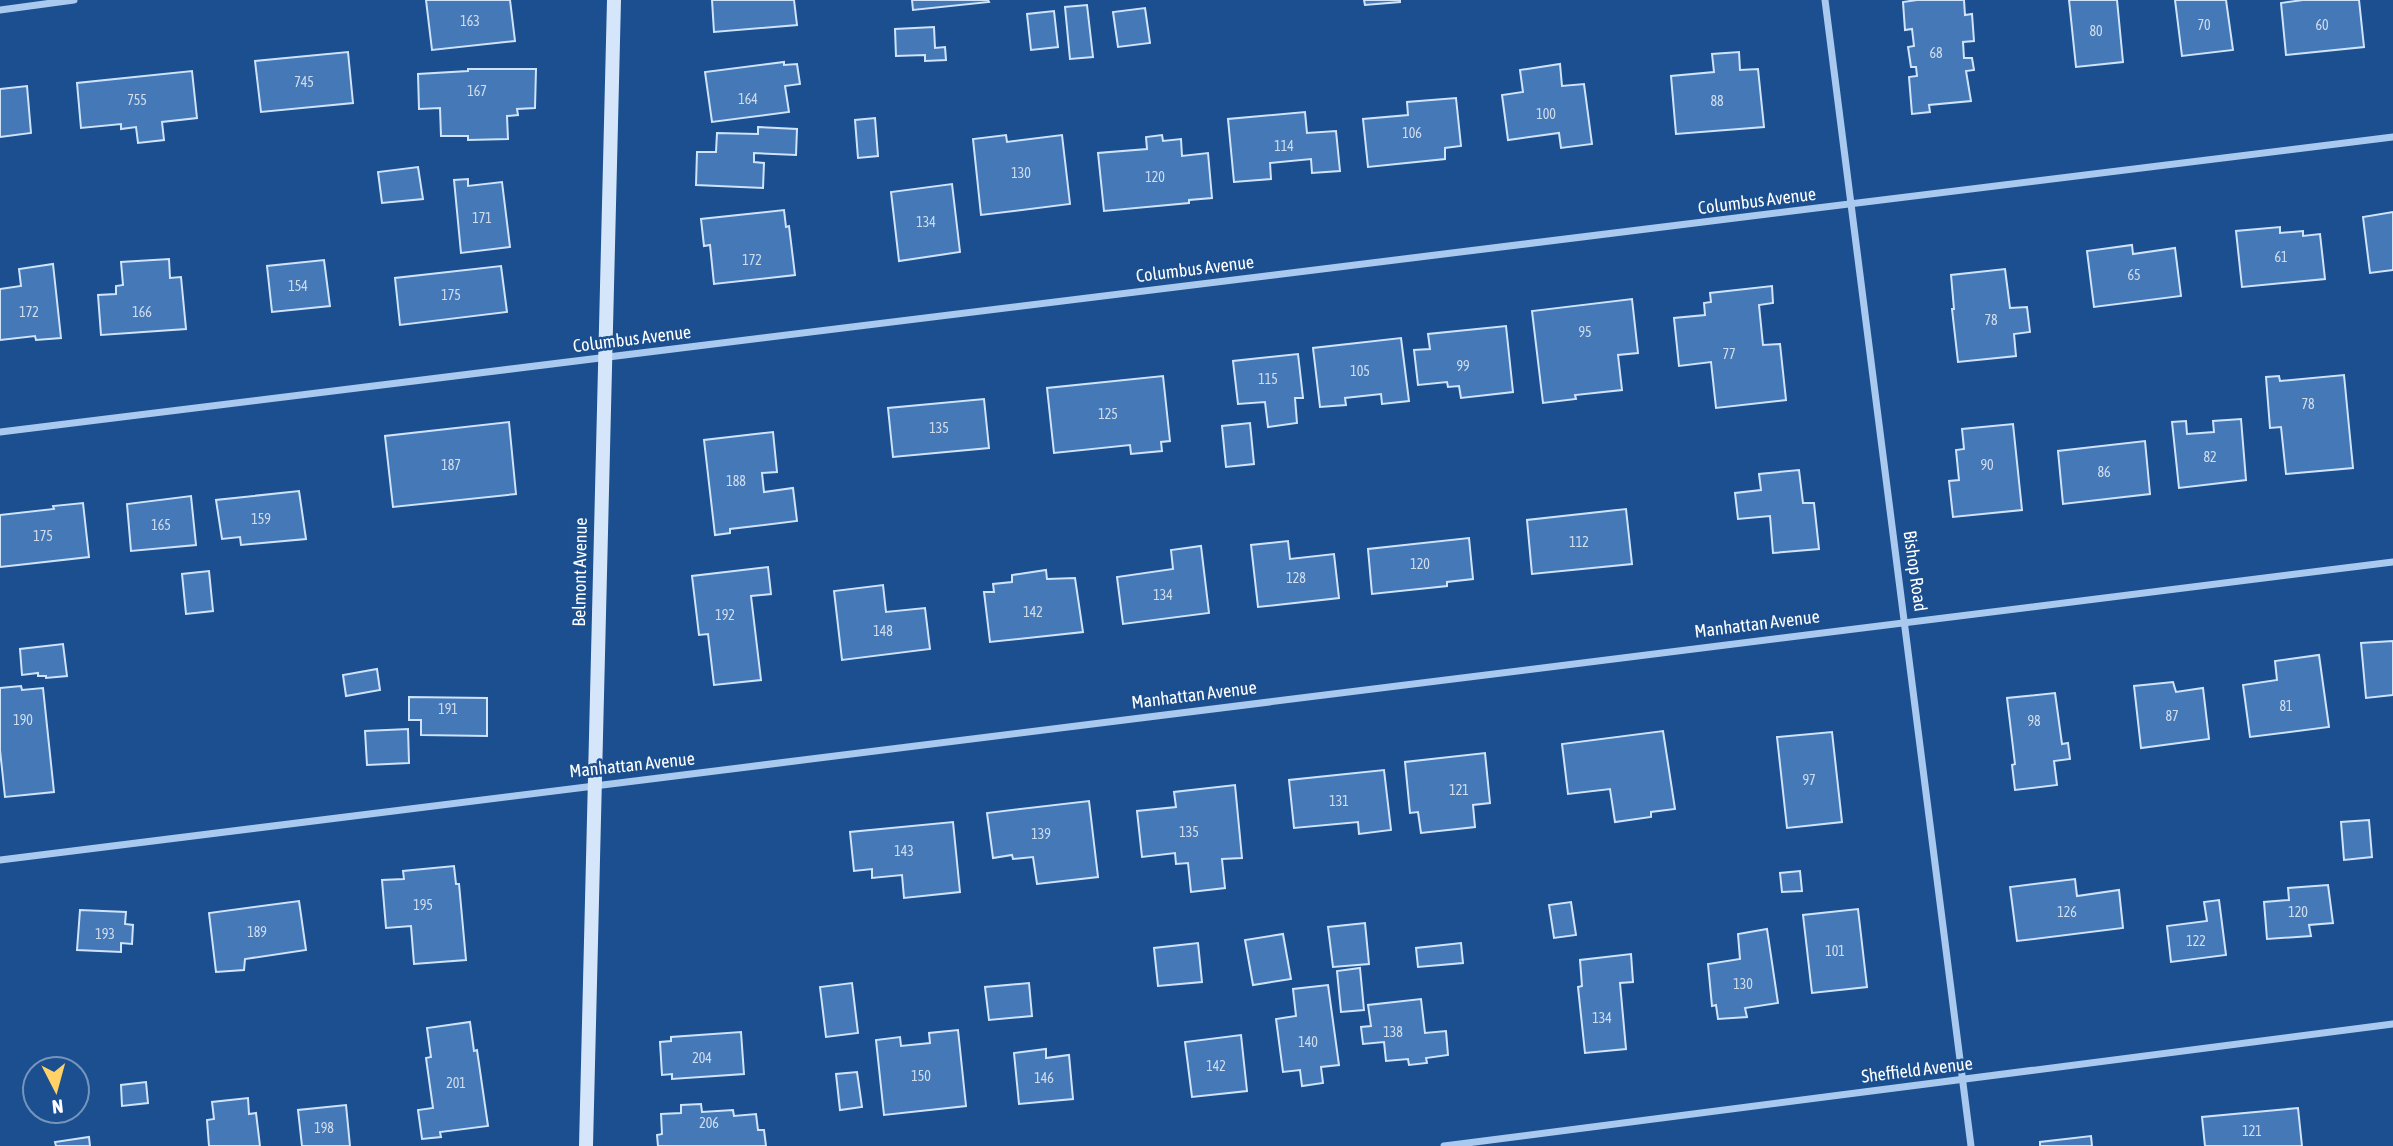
<svg xmlns="http://www.w3.org/2000/svg" width="2393" height="1146" viewBox="0 0 2393 1146" font-family="'Asap Condensed',sans-serif">
<style>
.building{fill:#4478b7;stroke:#cfe3fa;stroke-width:2}
.lines{fill:none;stroke-linecap:round;stroke-linejoin:round}
.minor{stroke:#a9c9ee;stroke-width:7}
.secondary{stroke:#d6e6fa;stroke-width:14}
.labels{text-anchor:middle;stroke-width:5;stroke-linejoin:round;paint-order:stroke}
.number-label{font-size:14px;fill:#d0dded}
.street-label{font-size:18px;fill:#fff;stroke:#1b4f8f}
</style>
<rect width="100%" height="100%" fill="#1b4f8f"/>
<g class="building">
<polygon points="426,0 510,0 515,41 432,50"/>
<polygon points="712,0 794,0 797,25 714,32"/>
<polygon points="912,0 988,0 989,2 913,10"/>
<polygon points="1364,0 1400,0 1400,2 1365,5"/>
<polygon points="1917,0 1964,0 1965,15 1972,14 1974,41 1963,42 1964,58 1972,58 1974,70 1966,71 1971,101 1929,105 1930,112 1912,114 1909,77 1917,76 1916,67 1911,67 1908,47 1914,46 1912,29 1905,30 1903,2"/>
<polygon points="2069,0 2117,0 2123,62 2076,67"/>
<polygon points="2175,0 2226,0 2233,50 2182,56"/>
<polygon points="2303,0 2359,0 2364,47 2286,55 2281,3"/>
<polygon points="1087,5 1093,57 1070,59 1065,7"/>
<polygon points="1145,8 1150,43 1118,47 1113,12"/>
<polygon points="1054,11 1058,47 1031,50 1027,14"/>
<polygon points="934,27 935,48 945,47 946,60 925,61 925,55 896,56 895,29"/>
<polygon points="348,52 353,103 261,112 255,61"/>
<polygon points="1739,52 1740,70 1758,69 1764,127 1676,134 1671,76 1714,72 1712,54"/>
<polygon points="784,62 784,65 797,64 800,84 785,86 789,112 712,122 705,72"/>
<polygon points="1560,64 1562,86 1584,84 1592,144 1561,148 1559,133 1508,140 1502,95 1523,92 1520,70"/>
<polygon points="468,69 536,69 535,108 517,109 518,115 507,116 508,139 468,140 468,136 441,136 440,108 419,109 418,74 468,71"/>
<polygon points="192,71 197,118 162,122 164,140 138,143 136,127 121,129 121,124 81,128 77,83"/>
<polygon points="27,86 31,133 0,137 0,89"/>
<polygon points="1456,98 1461,146 1445,148 1445,159 1368,167 1363,119 1408,115 1407,102"/>
<polygon points="1305,112 1307,133 1336,131 1340,171 1312,173 1311,159 1270,163 1271,179 1234,182 1228,119"/>
<polygon points="875,118 878,156 858,158 855,120"/>
<polygon points="758,127 797,129 796,155 754,153 754,162 764,163 763,188 696,185 697,152 716,152 717,133 758,134"/>
<polygon points="1006,135 1007,142 1062,135 1070,204 981,215 973,139"/>
<polygon points="1162,135 1163,141 1181,139 1182,156 1208,153 1212,198 1189,200 1189,203 1104,211 1098,153 1147,149 1146,137"/>
<polygon points="418,167 423,199 382,203 378,172"/>
<polygon points="468,179 468,186 502,182 510,247 461,253 454,180"/>
<polygon points="952,184 960,252 899,261 891,192"/>
<polygon points="784,210 786,227 789,226 795,275 714,284 710,245 704,246 701,219"/>
<polygon points="2393,212 2393,270 2370,273 2363,217"/>
<polygon points="2280,227 2280,233 2303,231 2303,236 2320,234 2325,279 2242,287 2236,231"/>
<polygon points="2132,245 2133,254 2175,248 2181,296 2094,307 2087,251"/>
<polygon points="169,259 170,278 181,277 186,329 101,335 98,295 116,294 116,286 123,285 121,262"/>
<polygon points="324,260 330,306 272,312 267,266"/>
<polygon points="53,264 61,338 36,340 35,336 0,340 0,289 21,286 19,269"/>
<polygon points="501,266 507,312 400,325 395,278"/>
<polygon points="2005,269 2010,308 2027,307 2030,332 2014,334 2016,356 1958,362 1952,309 1954,309 1951,275"/>
<polygon points="1772,286 1773,303 1759,305 1763,345 1780,344 1786,400 1716,408 1711,362 1679,366 1674,318 1705,315 1704,303 1711,302 1710,293"/>
<polygon points="1632,299 1638,353 1618,355 1622,390 1575,395 1576,399 1543,403 1532,311"/>
<polygon points="1506,326 1513,392 1461,398 1459,386 1448,387 1447,382 1418,385 1414,350 1430,349 1428,334"/>
<polygon points="1401,338 1409,401 1382,404 1381,394 1345,398 1346,405 1320,407 1313,348"/>
<polygon points="1298,354 1303,398 1295,398 1297,423 1268,427 1265,402 1238,404 1233,361"/>
<polygon points="2344,375 2353,468 2286,474 2281,427 2270,428 2266,377 2279,376 2280,381"/>
<polygon points="1163,376 1170,441 1161,442 1162,451 1131,454 1130,445 1054,453 1047,388"/>
<polygon points="984,399 989,448 893,457 888,408"/>
<polygon points="2241,419 2246,480 2179,488 2172,422 2186,421 2187,434 2214,432 2213,421"/>
<polygon points="509,422 516,494 393,507 385,436"/>
<polygon points="1250,423 1254,464 1226,467 1222,426"/>
<polygon points="2013,424 2022,510 1953,517 1949,481 1959,480 1956,450 1964,449 1962,429"/>
<polygon points="773,432 777,472 762,473 764,492 793,488 797,521 730,529 730,533 715,535 704,440"/>
<polygon points="2145,441 2150,494 2063,504 2058,451"/>
<polygon points="1799,470 1803,503 1814,503 1819,549 1773,553 1770,516 1738,519 1735,493 1761,490 1759,474"/>
<polygon points="299,491 306,539 241,545 240,537 222,539 216,500"/>
<polygon points="191,496 196,545 131,551 127,504"/>
<polygon points="83,503 89,557 0,567 0,515 54,509 53,506"/>
<polygon points="1626,509 1632,564 1532,574 1527,520"/>
<polygon points="1469,538 1473,579 1447,582 1447,586 1372,594 1368,549"/>
<polygon points="1288,541 1290,559 1334,554 1339,598 1258,607 1251,545"/>
<polygon points="1201,546 1209,613 1123,624 1117,577 1173,569 1171,550"/>
<polygon points="768,567 771,594 751,596 761,680 714,685 708,634 699,635 692,576"/>
<polygon points="1046,570 1047,579 1075,578 1083,632 990,642 984,592 994,592 993,584 1012,582 1012,575"/>
<polygon points="209,571 213,611 186,614 182,574"/>
<polygon points="883,585 886,612 925,608 930,649 842,660 834,591"/>
<polygon points="2393,641 2393,695 2366,698 2361,643"/>
<polygon points="63,644 67,676 46,678 46,676 38,676 38,673 22,675 20,649"/>
<polygon points="2319,655 2329,727 2250,737 2243,685 2277,680 2275,661"/>
<polygon points="377,669 380,690 346,696 343,675"/>
<polygon points="2173,682 2176,692 2203,688 2209,739 2141,748 2134,686"/>
<polygon points="21,686 22,690 43,688 54,792 5,797 0,750 0,688"/>
<polygon points="2055,693 2062,744 2068,743 2070,759 2054,761 2057,785 2015,790 2012,765 2015,764 2007,698"/>
<polygon points="409,697 487,698 487,736 421,735 421,720 409,720"/>
<polygon points="408,729 409,763 367,765 365,731"/>
<polygon points="1663,731 1675,809 1651,812 1651,817 1615,822 1610,789 1568,794 1562,744"/>
<polygon points="1832,732 1842,822 1787,828 1777,737"/>
<polygon points="1485,753 1490,803 1473,805 1475,827 1421,833 1418,812 1410,813 1405,762"/>
<polygon points="1384,770 1391,830 1359,834 1358,822 1294,828 1289,780"/>
<polygon points="1235,785 1242,858 1222,859 1225,888 1191,892 1188,863 1176,864 1175,853 1142,857 1137,811 1176,807 1174,792"/>
<polygon points="1089,801 1098,877 1037,884 1033,857 1013,859 1012,855 993,858 987,813"/>
<polygon points="2369,820 2372,857 2344,860 2341,822"/>
<polygon points="953,822 960,892 904,898 902,875 872,878 872,869 854,871 850,832"/>
<polygon points="454,866 456,884 459,884 466,960 414,964 411,926 386,928 382,880 404,879 403,871"/>
<polygon points="1800,871 1802,891 1782,892 1780,873"/>
<polygon points="2075,879 2077,896 2119,890 2123,928 2017,941 2010,887"/>
<polygon points="2328,885 2333,923 2309,925 2311,936 2267,939 2264,902 2289,900 2288,888"/>
<polygon points="2219,900 2226,955 2171,962 2167,926 2207,921 2204,902"/>
<polygon points="299,901 306,950 245,959 244,970 216,972 209,913"/>
<polygon points="1571,902 1576,935 1554,938 1549,905"/>
<polygon points="1858,909 1867,987 1812,993 1803,915"/>
<polygon points="80,910 126,912 125,924 133,925 132,944 121,943 121,952 77,950"/>
<polygon points="1365,923 1369,964 1333,967 1328,927"/>
<polygon points="1767,929 1778,1003 1745,1008 1747,1017 1718,1019 1716,1005 1712,1006 1708,964 1740,959 1738,934"/>
<polygon points="1283,934 1291,979 1253,985 1245,940"/>
<polygon points="1198,943 1202,982 1158,986 1154,948"/>
<polygon points="1461,943 1463,963 1418,967 1416,948"/>
<polygon points="1631,954 1633,982 1620,983 1626,1049 1585,1053 1578,987 1582,986 1580,960"/>
<polygon points="1360,968 1364,1010 1341,1012 1337,971"/>
<polygon points="852,983 858,1033 826,1037 820,987"/>
<polygon points="1029,983 1032,1016 989,1020 985,987"/>
<polygon points="1328,985 1339,1065 1321,1067 1323,1083 1302,1086 1300,1070 1283,1072 1276,1019 1296,1016 1293,989"/>
<polygon points="1421,999 1425,1033 1446,1031 1448,1055 1426,1058 1427,1063 1409,1065 1408,1059 1386,1061 1384,1042 1363,1044 1361,1027 1371,1026 1368,1005"/>
<polygon points="470,1022 474,1051 477,1050 488,1126 440,1132 441,1137 422,1139 418,1110 433,1108 426,1058 431,1057 427,1028"/>
<polygon points="958,1030 966,1106 884,1115 876,1040 900,1037 901,1046 930,1043 929,1033"/>
<polygon points="741,1032 744,1074 672,1079 672,1074 662,1075 660,1042 671,1041 671,1037"/>
<polygon points="1241,1035 1247,1091 1192,1097 1185,1042"/>
<polygon points="1046,1049 1046,1058 1069,1055 1073,1099 1019,1104 1014,1053"/>
<polygon points="857,1072 862,1107 840,1110 836,1074"/>
<polygon points="146,1082 148,1103 122,1106 121,1085"/>
<polygon points="248,1098 249,1114 256,1113 260,1146 209,1146 207,1120 214,1119 212,1102"/>
<polygon points="701,1104 702,1112 733,1110 734,1116 756,1114 758,1130 764,1130 766,1146 658,1146 657,1135 662,1134 661,1114 681,1113 681,1105"/>
<polygon points="346,1105 350,1146 302,1146 298,1110"/>
<polygon points="2298,1108 2302,1146 2205,1146 2202,1117"/>
<polygon points="2091,1136 2092,1146 2040,1146 2040,1142"/>
<polygon points="89,1137 90,1146 56,1146 55,1142"/>
</g>
<g class="lines">
<g class="minor">
<polyline points="1825,0 1971,1146"/>
<polyline points="0,10 74,0"/>
<polyline points="0,432 2393,137"/>
<polyline points="0,860 2393,562"/>
<polyline points="1444,1146 2393,1024"/>
</g>
<polyline class="secondary" points="586,1146 614,0"/>
</g>
<g class="labels">
<g class="number-label">
<text x="470" y="26">163</text>
<text x="2204" y="30">70</text>
<text x="2322" y="30">60</text>
<text x="2096" y="36">80</text>
<text x="1936" y="58">68</text>
<text x="304" y="87">745</text>
<text x="477" y="96">167</text>
<text x="748" y="104">164</text>
<text x="137" y="105">755</text>
<text x="1717" y="106">88</text>
<text x="1546" y="119">100</text>
<text x="1412" y="138">106</text>
<text x="1284" y="151">114</text>
<text x="1021" y="178">130</text>
<text x="1155" y="182">120</text>
<text x="482" y="223">171</text>
<text x="926" y="227">134</text>
<text x="2281" y="262">61</text>
<text x="752" y="265">172</text>
<text x="2134" y="280">65</text>
<text x="298" y="291">154</text>
<text x="451" y="300">175</text>
<text x="29" y="317">172</text>
<text x="142" y="317">166</text>
<text x="1991" y="325">78</text>
<text x="1585" y="337">95</text>
<text x="1729" y="359">77</text>
<text x="1463" y="371">99</text>
<text x="1360" y="376">105</text>
<text x="1268" y="384">115</text>
<text x="2308" y="409">78</text>
<text x="1108" y="419">125</text>
<text x="939" y="433">135</text>
<text x="2210" y="462">82</text>
<text x="451" y="470">187</text>
<text x="1987" y="470">90</text>
<text x="2104" y="477">86</text>
<text x="736" y="486">188</text>
<text x="261" y="524">159</text>
<text x="161" y="530">165</text>
<text x="43" y="541">175</text>
<text x="1579" y="547">112</text>
<text x="1420" y="569">120</text>
<text x="1296" y="583">128</text>
<text x="1163" y="600">134</text>
<text x="1033" y="617">142</text>
<text x="725" y="620">192</text>
<text x="883" y="636">148</text>
<text x="2286" y="711">81</text>
<text x="448" y="714">191</text>
<text x="2172" y="721">87</text>
<text x="23" y="725">190</text>
<text x="2034" y="726">98</text>
<text x="1809" y="785">97</text>
<text x="1459" y="795">121</text>
<text x="1339" y="806">131</text>
<text x="1189" y="837">135</text>
<text x="1041" y="839">139</text>
<text x="904" y="856">143</text>
<text x="423" y="910">195</text>
<text x="2067" y="917">126</text>
<text x="2298" y="917">120</text>
<text x="257" y="937">189</text>
<text x="105" y="939">193</text>
<text x="2196" y="946">122</text>
<text x="1835" y="956">101</text>
<text x="1743" y="989">130</text>
<text x="1602" y="1023">134</text>
<text x="1393" y="1037">138</text>
<text x="1308" y="1047">140</text>
<text x="702" y="1063">204</text>
<text x="1216" y="1071">142</text>
<text x="921" y="1081">150</text>
<text x="1044" y="1083">146</text>
<text x="456" y="1088">201</text>
<text x="709" y="1128">206</text>
<text x="324" y="1133">198</text>
<text x="2252" y="1136">121</text>
</g>
<g class="street-label">
<text transform="translate(1757 201) rotate(-7)" y="6">Columbus Avenue</text>
<text transform="translate(1195 269) rotate(-7)" y="6">Columbus Avenue</text>
<text transform="translate(632 339) rotate(-7)" y="6">Columbus Avenue</text>
<text transform="translate(1915 571) rotate(82)" y="6">Bishop Road</text>
<text transform="translate(580 572) rotate(-89)" y="6">Belmont Avenue</text>
<text transform="translate(1757 624) rotate(-7)" y="6">Manhattan Avenue</text>
<text transform="translate(1194 695) rotate(-7)" y="6">Manhattan Avenue</text>
<text transform="translate(632 765) rotate(-6)" y="6">Manhattan Avenue</text>
<text transform="translate(1917 1070) rotate(-7)" y="6">Sheffield Avenue</text>
</g>
</g>
<g transform="translate(56 1090) rotate(174)"><circle r="33" fill="#1b4f8f" stroke="#7695bc" stroke-width="2"/>
<path d="M0-5L12 26L0 18L-12 26Z" fill="#ffd166"/>
<text y="-10" font-size="19" font-weight="bold" text-anchor="middle" fill="#ffffff">N</text>
</g>
</svg>
